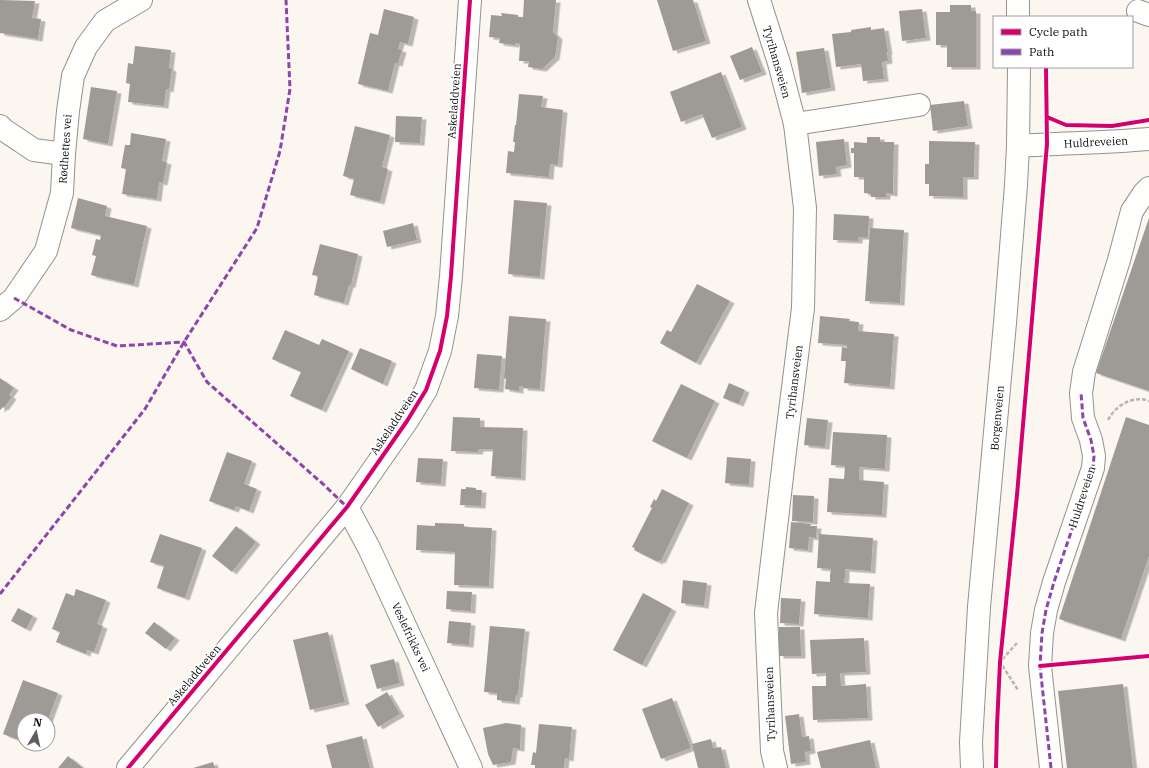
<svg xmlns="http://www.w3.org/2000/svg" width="1149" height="768" viewBox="0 0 1149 768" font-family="'IBM Plex Serif',serif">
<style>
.building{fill:#9e9a96;filter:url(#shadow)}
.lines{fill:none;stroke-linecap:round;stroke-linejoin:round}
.minor-casing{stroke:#94918f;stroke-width:24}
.path{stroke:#b7b6b5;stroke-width:2.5;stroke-dasharray:4 2;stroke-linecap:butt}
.minor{stroke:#fefefd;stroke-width:22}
.quiet{stroke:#8e44ad;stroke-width:3;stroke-dasharray:6 3;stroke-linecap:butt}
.cycleway-casing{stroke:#fff;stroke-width:6}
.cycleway{stroke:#d6006c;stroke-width:4}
.labels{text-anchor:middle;stroke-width:4;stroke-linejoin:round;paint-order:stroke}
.street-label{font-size:11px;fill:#0c0c0c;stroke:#fff}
</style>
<defs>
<filter id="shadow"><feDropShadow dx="4.5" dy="2.5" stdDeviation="0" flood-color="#0004"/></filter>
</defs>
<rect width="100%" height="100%" fill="#fbf6f0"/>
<g class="building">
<polygon points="0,0 35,1 32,18 41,19 38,39 0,33"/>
<polygon points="524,0 556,0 553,32 558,37 555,57 542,69 528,67 529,61 519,61 520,44 516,43 515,45 499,43 500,38 489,37 491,15 502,16 501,13 518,15 518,17 523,17"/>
<polygon points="657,0 693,0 706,41 673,51"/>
<polygon points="950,5 971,5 971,11 976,11 976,67 947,67 947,45 936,45 936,12 950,12"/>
<polygon points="384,9 414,17 408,44 400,42 398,49 402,50 398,64 395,63 388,91 358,84 370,33 378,35"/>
<polygon points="922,9 926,38 902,41 899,11"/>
<polygon points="871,27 871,30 884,28 888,52 887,52 888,61 882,62 884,79 863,81 861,64 836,67 832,34 851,32 851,30"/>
<polygon points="135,46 171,50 169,68 172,69 169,90 166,89 164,106 128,102 130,84 126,83 128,63 133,64"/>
<polygon points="752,47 762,72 740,80 730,56"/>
<polygon points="824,48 831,88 802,93 796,52"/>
<polygon points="721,72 742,127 712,138 702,114 681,122 670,92"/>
<polygon points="91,87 117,91 108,144 83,139"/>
<polygon points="519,94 543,96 541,107 563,110 558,165 550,164 549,177 506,173 508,151 514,152 515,142 513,142 515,125 516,125"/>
<polygon points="964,101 968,126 933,131 930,105"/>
<polygon points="396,116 422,117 420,143 395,142"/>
<polygon points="355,126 390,135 382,167 388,169 380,202 350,195 354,179 343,176"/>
<polygon points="131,133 166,139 162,161 167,162 163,183 159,182 157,199 122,194 126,169 121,168 125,145 130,145"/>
<polygon points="867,137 880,137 880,142 894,142 893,194 886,193 886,197 871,197 871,194 864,193 864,177 854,177 854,153 851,153 851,148 854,148 854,142 867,143"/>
<polygon points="844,139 847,165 836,167 837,174 819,176 816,142"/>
<polygon points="929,141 975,142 974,177 963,177 963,197 929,196 929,184 925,184 925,164 929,164"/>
<polygon points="78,198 107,206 105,216 147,226 134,285 91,275 96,256 92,255 96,239 100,240 101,235 71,228"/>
<polygon points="514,200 547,203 540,277 508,274"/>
<polygon points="834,214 869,216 868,237 858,237 858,241 833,240"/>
<polygon points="1149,218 1149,391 1096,373"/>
<polygon points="413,223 417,240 387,247 383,231"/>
<polygon points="870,228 904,230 900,303 865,301"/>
<polygon points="320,244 358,254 351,285 349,285 344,303 314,295 318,276 312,275"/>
<polygon points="697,284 730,301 696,363 660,343 667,330 671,332"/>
<polygon points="509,316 546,319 540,389 523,388 523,386 519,386 519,391 505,389 506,379 504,378"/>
<polygon points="820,316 850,319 849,321 859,322 858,331 894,334 890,387 844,383 846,361 841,361 842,347 847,348 847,345 818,343"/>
<polygon points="285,330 319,345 322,339 349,351 322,410 290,396 301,372 272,359"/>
<polygon points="360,348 392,361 383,384 351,369"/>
<polygon points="477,354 502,356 499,390 474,388"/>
<polygon points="0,378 14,388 9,395 12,397 4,408 3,407 0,410"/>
<polygon points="729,383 745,390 739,404 723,398"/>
<polygon points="681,384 715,401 687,458 652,441"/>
<polygon points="453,417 480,418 480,427 523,428 521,478 491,476 493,449 479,449 478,452 451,451"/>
<polygon points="1126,417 1149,425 1149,556 1121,639 1059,619"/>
<polygon points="807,418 828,420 825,447 804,445"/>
<polygon points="833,432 887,435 885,469 859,467 859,480 884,482 882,515 827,512 829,478 844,479 845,466 831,465"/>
<polygon points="227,452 252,461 244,484 257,489 249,511 236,506 234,510 209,501"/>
<polygon points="727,457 751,459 749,485 725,483"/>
<polygon points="418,458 443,459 441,484 416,482"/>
<polygon points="466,487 476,488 476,490 482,490 481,506 460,505 461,489 466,489"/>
<polygon points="662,489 689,503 661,561 659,560 658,562 634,550 635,548 632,547 652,508 650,507 654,499 656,501"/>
<polygon points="793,495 814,496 813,522 792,521"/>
<polygon points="791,522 811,524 810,526 817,526 816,538 809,537 808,550 789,548"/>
<polygon points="435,523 464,524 464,527 492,528 489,586 454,585 455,552 416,550 417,525 435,526"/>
<polygon points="236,526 256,542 232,572 212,556"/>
<polygon points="160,534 202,548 185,598 157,588 164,566 150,562"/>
<polygon points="819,534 873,538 871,571 845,569 845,576 844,583 870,584 868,618 814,614 816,581 830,582 830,575 831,569 817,568"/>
<polygon points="683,580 707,583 704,606 681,603"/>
<polygon points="76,589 106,600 97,624 103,626 94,652 87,650 86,654 56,642 60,632 52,629 66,593 74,596"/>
<polygon points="447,591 472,592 471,611 446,609"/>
<polygon points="643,593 672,609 642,665 613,650"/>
<polygon points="781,598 801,599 799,624 780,623"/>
<polygon points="18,608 33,616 26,629 11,621"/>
<polygon points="449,621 471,623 469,645 447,643"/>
<polygon points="154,622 175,638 166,649 145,633"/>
<polygon points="490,626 525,629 518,695 516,695 515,702 497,700 497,693 484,692"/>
<polygon points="779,627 800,627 801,656 779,656"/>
<polygon points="328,632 345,702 310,710 293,640"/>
<polygon points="864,638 866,672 840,673 841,686 866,684 868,718 813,720 812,686 826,686 826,673 812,674 810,640"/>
<polygon points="394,659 400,683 377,689 370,665"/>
<polygon points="23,680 58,693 48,720 24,720 24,742 3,734"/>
<polygon points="1123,684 1133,768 1067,768 1058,691"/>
<polygon points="387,692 400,714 378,727 365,705"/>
<polygon points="672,698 691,748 661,759 642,709"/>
<polygon points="799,714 802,737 809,736 811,751 805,752 806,762 791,764 785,716"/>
<polygon points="506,723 521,725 520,749 513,748 511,762 493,765 488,754 483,728"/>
<polygon points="539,724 572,727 569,759 565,758 564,768 535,768 535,765 531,765 533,752 536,753"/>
<polygon points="362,736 370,768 332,768 326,745"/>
<polygon points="711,739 713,748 721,747 726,768 698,768 692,744"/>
<polygon points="870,740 876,768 821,768 817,752"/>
<polygon points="68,756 83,768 58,768"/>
<polygon points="213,762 215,768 193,768"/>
</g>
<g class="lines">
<defs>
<g id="minor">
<polyline points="759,0 779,63 795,124 805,208 803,308 785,451 766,613 772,751 776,768"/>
<polyline points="1018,0 1018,17"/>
<polyline points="1138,11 1149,15"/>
<polyline points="795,124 919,105"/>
<polyline points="0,126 4,130 34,150 64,154"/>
<path d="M1018,146C1062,143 1105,143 1149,139"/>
<polyline points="0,310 14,298 46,251 62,193 64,154 68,111 73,76 86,47 105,21 141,0"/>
<polyline points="347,507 369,548 471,768"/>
<polyline points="128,768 347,507 407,421 426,390 440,351 447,316 451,276 470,0"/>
<polyline points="972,768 971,742 979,607 1005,323 1016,185 1018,146 1019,67"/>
<polyline points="1051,768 1040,666 1042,633 1046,610 1054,582 1093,468 1094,456 1091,440 1083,418 1081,393 1084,372 1119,260 1132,211 1144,193 1149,188"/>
</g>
</defs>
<use href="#minor" class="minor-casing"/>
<g class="path">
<path d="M1108,420C1116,405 1133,395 1149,401"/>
<polyline points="1017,643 1000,662 1018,690"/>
</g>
<use href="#minor" class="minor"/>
<g class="quiet">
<polyline points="14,298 71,330 117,346 184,342 207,382 323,484 347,507"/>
<polyline points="0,594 145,409 184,342 257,228 280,151 290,89 286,0"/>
<polyline points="1051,768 1040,666 1042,633 1046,610 1054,582 1093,468 1094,456 1091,440 1083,418 1081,393"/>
</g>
<defs>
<g id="cycleway">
<polyline points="1047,117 1066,125 1112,126 1149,120"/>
<polyline points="1040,666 1149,656"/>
<polyline points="128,768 347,507 407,421 426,390 440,351 447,316 451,276 470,0"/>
<polyline points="996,768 997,726 1000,662 1017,495 1047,144 1046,67"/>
</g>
</defs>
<use href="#cycleway" class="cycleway-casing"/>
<use href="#cycleway" class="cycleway"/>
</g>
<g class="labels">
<g class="street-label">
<text transform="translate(777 62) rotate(74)" y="4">Tyrihansveien</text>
<text transform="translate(454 101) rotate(-86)" y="4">Askeladdveien</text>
<text transform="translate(1096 142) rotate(-3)" y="4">Huldreveien</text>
<text transform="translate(65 149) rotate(-86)" y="4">Rødhettes vei</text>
<text transform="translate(794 382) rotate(-83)" y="4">Tyrihansveien</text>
<text transform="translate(997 418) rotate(-85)" y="4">Borgenveien</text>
<text transform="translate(394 422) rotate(-56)" y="4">Askeladdveien</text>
<text transform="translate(1082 497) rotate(-72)" y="4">Huldreveien</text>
<text transform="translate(411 637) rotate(65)" y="4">Veslefrikks vei</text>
<text transform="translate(194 675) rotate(-50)" y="4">Askeladdveien</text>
<text transform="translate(770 704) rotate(-92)" y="4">Tyrihansveien</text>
</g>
</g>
<rect x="993" y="16" width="140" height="52" fill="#ffffff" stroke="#9e9e9e"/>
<rect x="1001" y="29" width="20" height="6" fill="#d6006c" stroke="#9e9e9e"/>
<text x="1029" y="36" font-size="12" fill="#0c0c0c">Cycle path</text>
<rect x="1001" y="49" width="20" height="6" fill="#8e44ad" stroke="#9e9e9e"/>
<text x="1029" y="56" font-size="12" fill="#0c0c0c">Path</text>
<g transform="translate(36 732) rotate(9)"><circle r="19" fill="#ffffff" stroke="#9e9e9e"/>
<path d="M0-3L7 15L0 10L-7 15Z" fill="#605e5c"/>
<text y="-6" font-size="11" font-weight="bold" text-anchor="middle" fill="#0c0c0c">N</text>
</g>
</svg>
